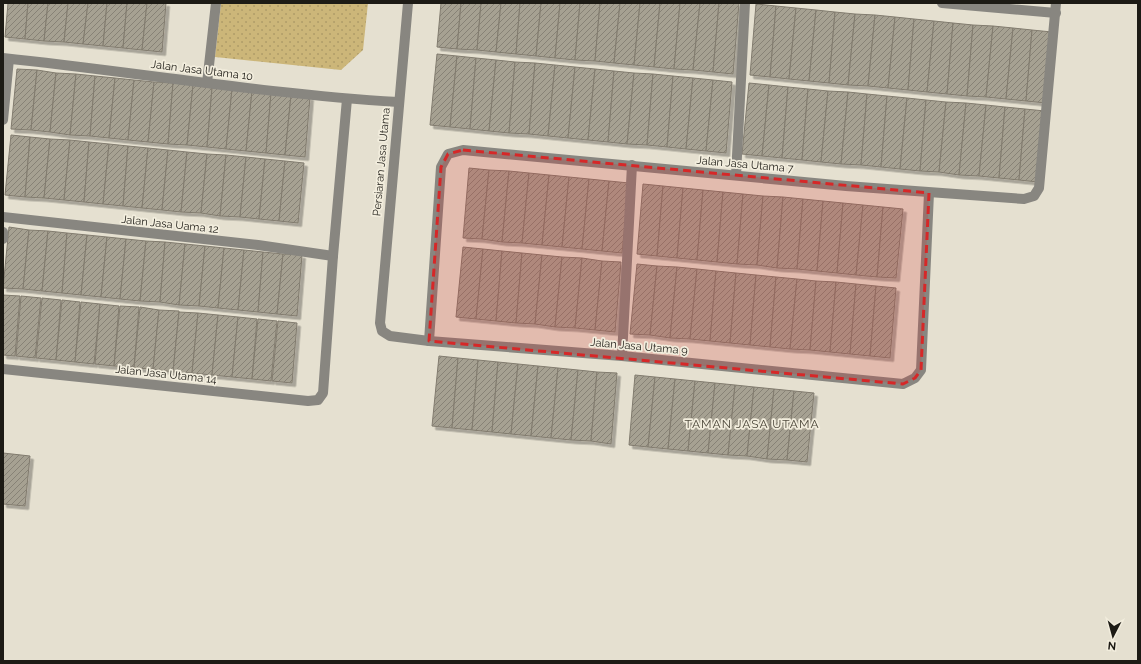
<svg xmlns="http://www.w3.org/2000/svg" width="1141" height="664" viewBox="0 0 1141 664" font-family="Raleway,sans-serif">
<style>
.green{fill:url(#green-dots)}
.building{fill:url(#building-hatch);stroke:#817b6e;filter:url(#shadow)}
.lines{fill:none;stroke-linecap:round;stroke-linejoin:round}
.service{stroke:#888680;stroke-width:10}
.minor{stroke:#888680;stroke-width:10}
.marked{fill:#d62828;fill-opacity:0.2;stroke:#d62828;stroke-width:3;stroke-dasharray:8 5;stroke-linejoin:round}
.labels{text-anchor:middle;stroke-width:3.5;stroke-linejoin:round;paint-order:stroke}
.street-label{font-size:11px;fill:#1d1b15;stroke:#f2eddd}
.neighbourhood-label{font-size:12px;letter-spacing:1px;fill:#4f4a3d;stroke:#f2eddd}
</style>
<defs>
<pattern id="green-dots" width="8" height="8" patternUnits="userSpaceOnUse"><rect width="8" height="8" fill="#ccb679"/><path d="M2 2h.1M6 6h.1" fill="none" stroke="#af9c68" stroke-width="1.8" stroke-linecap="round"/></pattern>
<pattern id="building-hatch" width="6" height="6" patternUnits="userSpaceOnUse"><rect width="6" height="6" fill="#a6a192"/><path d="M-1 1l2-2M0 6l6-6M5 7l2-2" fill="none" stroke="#878276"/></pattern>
<filter id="shadow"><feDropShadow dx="3.5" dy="3.5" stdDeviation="0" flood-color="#0004"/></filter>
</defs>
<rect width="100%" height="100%" fill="#e5e0d0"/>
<polygon class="green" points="221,3 368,3 363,50 341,70 215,57"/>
<g class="building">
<polygon points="8,3 28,3 25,39 5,37"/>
<polygon points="28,3 48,3 44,41 25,39"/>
<polygon points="48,3 68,3 64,42 44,41"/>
<polygon points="68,3 88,3 83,44 64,42"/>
<polygon points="88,3 107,3 103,46 83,44"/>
<polygon points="107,3 127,3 123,48 103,46"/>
<polygon points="127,3 147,3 142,50 123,48"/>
<polygon points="147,3 166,3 162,52 142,50"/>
<polygon points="441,3 461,3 457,49 437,47"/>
<polygon points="461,3 481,3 477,50 457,49"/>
<polygon points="481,3 501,3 496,52 477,50"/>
<polygon points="501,3 520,3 516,54 496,52"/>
<polygon points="520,3 541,3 536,56 516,54"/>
<polygon points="541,3 560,3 555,58 536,56"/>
<polygon points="560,3 580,3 575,60 555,58"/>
<polygon points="580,3 600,3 595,61 575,60"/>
<polygon points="600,3 620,3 614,63 595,61"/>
<polygon points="620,3 640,3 634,65 614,63"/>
<polygon points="640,3 660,3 654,67 634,65"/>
<polygon points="660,3 680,3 674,69 654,67"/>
<polygon points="680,3 700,3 693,70 674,69"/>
<polygon points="700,3 719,3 713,72 693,70"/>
<polygon points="719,3 739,3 733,74 713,72"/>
<polygon points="756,4 776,6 770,77 750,75"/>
<polygon points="776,6 796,8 789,79 770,77"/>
<polygon points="796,8 816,10 809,81 789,79"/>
<polygon points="816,10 835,12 829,83 809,81"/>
<polygon points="835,12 855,14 848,85 829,83"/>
<polygon points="855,14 875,15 868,86 848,85"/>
<polygon points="875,15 895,17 888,88 868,86"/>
<polygon points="895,17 914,19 908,90 888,88"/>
<polygon points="914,19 934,21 927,92 908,90"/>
<polygon points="934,21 953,23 947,94 927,92"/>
<polygon points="953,23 973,25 967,96 947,94"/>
<polygon points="973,25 993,26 986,97 967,96"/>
<polygon points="993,26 1013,28 1006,99 986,97"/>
<polygon points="1013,28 1032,30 1026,101 1006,99"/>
<polygon points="1032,30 1052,32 1046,103 1026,101"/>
<polygon points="437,54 457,56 450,127 430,125"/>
<polygon points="457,56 476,58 470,129 450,127"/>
<polygon points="476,58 496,60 489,131 470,129"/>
<polygon points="496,60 515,62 509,133 489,131"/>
<polygon points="515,62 535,63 529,134 509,133"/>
<polygon points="535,63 555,65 548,136 529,134"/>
<polygon points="555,65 575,67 568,138 548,136"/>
<polygon points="575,67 595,69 588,140 568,138"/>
<polygon points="17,69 37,70 31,130 11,129"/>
<polygon points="595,69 614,71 608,142 588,140"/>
<polygon points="37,70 56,73 50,132 31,130"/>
<polygon points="614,71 634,73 627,144 608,142"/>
<polygon points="56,73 76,74 70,135 50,132"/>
<polygon points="634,73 653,74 647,145 627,144"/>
<polygon points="76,74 95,76 90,136 70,135"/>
<polygon points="653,74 673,76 667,147 647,145"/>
<polygon points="95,76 115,78 109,138 90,136"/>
<polygon points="673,76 693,78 686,149 667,147"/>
<polygon points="115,78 134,80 128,140 109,138"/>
<polygon points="693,78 713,80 706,151 686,149"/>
<polygon points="134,80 154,82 148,142 128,140"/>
<polygon points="713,80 732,82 726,153 706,151"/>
<polygon points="154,82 173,83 168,144 148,142"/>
<polygon points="173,83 193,85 187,145 168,144"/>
<polygon points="749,83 769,85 762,156 742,154"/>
<polygon points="193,85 212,88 207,147 187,145"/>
<polygon points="769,85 788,87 782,158 762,156"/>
<polygon points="788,87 808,89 802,160 782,158"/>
<polygon points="212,88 232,89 226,149 207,147"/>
<polygon points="232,89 252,91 246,151 226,149"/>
<polygon points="808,89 828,91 821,162 802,160"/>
<polygon points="252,91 271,93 266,153 246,151"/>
<polygon points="828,91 848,92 841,164 821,162"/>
<polygon points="848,92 867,94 861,165 841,164"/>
<polygon points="271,93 291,95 285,155 266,153"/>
<polygon points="867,94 887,96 881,167 861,165"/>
<polygon points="291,95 310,97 305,157 285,155"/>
<polygon points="887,96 907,98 900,169 881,167"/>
<polygon points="907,98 926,100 920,171 900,169"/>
<polygon points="926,100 946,102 939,172 920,171"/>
<polygon points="946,102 966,103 959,175 939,172"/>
<polygon points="966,103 986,105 979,176 959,175"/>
<polygon points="986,105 1005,107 999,178 979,176"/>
<polygon points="1005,107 1025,109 1019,180 999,178"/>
<polygon points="1025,109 1045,111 1038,182 1019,180"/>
<polygon points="11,135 30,137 25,197 5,195"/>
<polygon points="30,137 50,139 44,198 25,197"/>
<polygon points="50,139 70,140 64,200 44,198"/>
<polygon points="70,140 89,142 84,202 64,200"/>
<polygon points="89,142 109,144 103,204 84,202"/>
<polygon points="109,144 128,146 123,206 103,204"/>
<polygon points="128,146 148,148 142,208 123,206"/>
<polygon points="148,148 168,150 162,210 142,208"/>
<polygon points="168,150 187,152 181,212 162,210"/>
<polygon points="187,152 207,154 201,213 181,212"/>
<polygon points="207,154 226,155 220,216 201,213"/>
<polygon points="226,155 246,157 240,217 220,216"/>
<polygon points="246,157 265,159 259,219 240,217"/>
<polygon points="265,159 285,161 279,221 259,219"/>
<polygon points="285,161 304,163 298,223 279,221"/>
<polygon points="469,168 489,170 482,239 463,238"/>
<polygon points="489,170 509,171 502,242 482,239"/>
<polygon points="509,171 529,173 522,243 502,242"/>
<polygon points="529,173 549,175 542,245 522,243"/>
<polygon points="549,175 569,177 562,247 542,245"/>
<polygon points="569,177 589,179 582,249 562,247"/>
<polygon points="589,179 609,181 602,251 582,249"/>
<polygon points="609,181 629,183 622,253 602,251"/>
<polygon points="643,184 663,186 657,256 637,254"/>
<polygon points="663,186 683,188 677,258 657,256"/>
<polygon points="683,188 703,190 697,260 677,258"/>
<polygon points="703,190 723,192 717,262 697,260"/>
<polygon points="723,192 743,194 737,264 717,262"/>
<polygon points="743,194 763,196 757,265 737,264"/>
<polygon points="763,196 783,197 777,268 757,265"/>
<polygon points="783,197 803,199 797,269 777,268"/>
<polygon points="803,199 823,201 817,271 797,269"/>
<polygon points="823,201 843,203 837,273 817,271"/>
<polygon points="843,203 863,205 856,275 837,273"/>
<polygon points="863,205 883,207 877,277 856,275"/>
<polygon points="883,207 903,209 896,278 877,277"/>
<polygon points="9,227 29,230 23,289 3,288"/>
<polygon points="29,230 48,231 42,291 23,289"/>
<polygon points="48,231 67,233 62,293 42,291"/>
<polygon points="67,233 87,235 81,295 62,293"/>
<polygon points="87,235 107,237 101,297 81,295"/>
<polygon points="107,237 126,239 120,299 101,297"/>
<polygon points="126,239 146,241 140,301 120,299"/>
<polygon points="146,241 165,242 160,302 140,301"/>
<polygon points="165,242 185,244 179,305 160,302"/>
<polygon points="185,244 205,246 199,306 179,305"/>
<polygon points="205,246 224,248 218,308 199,306"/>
<polygon points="463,247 483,249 476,319 456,317"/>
<polygon points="224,248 244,250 238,310 218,308"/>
<polygon points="483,249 502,251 496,321 476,319"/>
<polygon points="244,250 263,252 258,312 238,310"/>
<polygon points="502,251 522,253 516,323 496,321"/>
<polygon points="263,252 283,254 277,314 258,312"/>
<polygon points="522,253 542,255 535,324 516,323"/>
<polygon points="283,254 302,255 297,316 277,314"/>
<polygon points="542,255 562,257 555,327 535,324"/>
<polygon points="562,257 582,258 575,328 555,327"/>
<polygon points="582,258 602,261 595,330 575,328"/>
<polygon points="602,261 621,262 615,332 595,330"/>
<polygon points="637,264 657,266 650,335 630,334"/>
<polygon points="657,266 677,267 670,338 650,335"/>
<polygon points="677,267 697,269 690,339 670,338"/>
<polygon points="697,269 716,271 710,341 690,339"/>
<polygon points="716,271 736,273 730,343 710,341"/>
<polygon points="736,273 756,275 750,345 730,343"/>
<polygon points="756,275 776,277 770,347 750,345"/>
<polygon points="776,277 797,279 790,349 770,347"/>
<polygon points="797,279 816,281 810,350 790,349"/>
<polygon points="816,281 836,282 830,352 810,350"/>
<polygon points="836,282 856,284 850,354 830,352"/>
<polygon points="856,284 876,286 870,356 850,354"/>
<polygon points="876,286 896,288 890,358 870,356"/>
<polygon points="3,295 20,296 15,356 3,355"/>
<polygon points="21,296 41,298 35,358 16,356"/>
<polygon points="42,298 61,300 56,360 36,358"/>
<polygon points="62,300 80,302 75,362 56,360"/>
<polygon points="81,302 100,304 94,364 75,362"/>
<polygon points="100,304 119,306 114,366 95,364"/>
<polygon points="120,306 139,307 134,367 114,366"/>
<polygon points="140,307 159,310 153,369 134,368"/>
<polygon points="159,310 179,311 173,372 153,369"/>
<polygon points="179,312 198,313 192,373 173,372"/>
<polygon points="198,313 218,315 212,375 192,373"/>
<polygon points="218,315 238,317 232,377 212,375"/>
<polygon points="238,317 257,319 252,379 232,377"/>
<polygon points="258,319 277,321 271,381 252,379"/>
<polygon points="278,321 297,323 292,383 272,381"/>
<polygon points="439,356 458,358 452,428 432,426"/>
<polygon points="458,358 478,360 472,430 452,428"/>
<polygon points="478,360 498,362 492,432 472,430"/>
<polygon points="498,362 518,364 511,434 492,432"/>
<polygon points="518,364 538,366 531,436 511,434"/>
<polygon points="538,366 558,368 551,438 531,436"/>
<polygon points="558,368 578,370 571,440 551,438"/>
<polygon points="578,370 597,372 591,441 571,440"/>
<polygon points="597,372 617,373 611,444 591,441"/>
<polygon points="635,375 655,377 648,447 629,445"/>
<polygon points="655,377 675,379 668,449 648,447"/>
<polygon points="675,379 695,381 688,451 668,449"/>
<polygon points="695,381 715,383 708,453 688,451"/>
<polygon points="715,383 735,385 728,455 708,453"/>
<polygon points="735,385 754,387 747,456 728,455"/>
<polygon points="754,387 774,389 767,459 747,456"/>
<polygon points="774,389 794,391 787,460 767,459"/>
<polygon points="794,391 814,393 807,462 787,460"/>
<polygon points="3,453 30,456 25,506 3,504"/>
</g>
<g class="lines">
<g class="service">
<polyline points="207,83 216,3"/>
<polyline points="3,120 9,59"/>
<polyline points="736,175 745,3"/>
<polyline points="3,232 3,239"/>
</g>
<g class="minor">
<polyline points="408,3 380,323 382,331 390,336 429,341 622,356 903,384 915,378 921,370 929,193"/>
<polyline points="942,3 1056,13"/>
<path d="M3,58C135,72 266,94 398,102"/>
<polyline points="3,217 258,245 333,256"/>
<polyline points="429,341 441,167 448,154 463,150 846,186 1024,199 1034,196 1039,188 1056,3"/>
<polyline points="622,356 632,165"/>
<polyline points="3,369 308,401 318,400 323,393 333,256 347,99"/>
</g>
</g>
<path class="marked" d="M463,150L929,193L921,370L915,378L903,384L429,341L441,167L448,154Z"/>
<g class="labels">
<g class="street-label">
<text transform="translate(202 70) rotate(7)" y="4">Jalan Jasa Utama 10</text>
<text transform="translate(381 162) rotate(-85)" y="4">Persiaran Jasa Utama</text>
<text transform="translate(745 164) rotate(5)" y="4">Jalan Jasa Utama 7</text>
<text transform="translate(170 224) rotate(6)" y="4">Jalan Jasa Uama 12</text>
<text transform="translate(639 346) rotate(5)" y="4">Jalan Jasa Utama 9</text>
<text transform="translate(166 374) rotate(6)" y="4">Jalan Jasa Utama 14</text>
</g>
<g class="neighbourhood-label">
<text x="752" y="428">TAMAN JASA UTAMA</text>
</g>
</g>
<rect width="1141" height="664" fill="none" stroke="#1d1b15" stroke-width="8"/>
<g transform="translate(1113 636) rotate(186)" stroke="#f2eddd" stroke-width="3" paint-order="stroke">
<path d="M0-3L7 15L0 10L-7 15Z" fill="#1d1b15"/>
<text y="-6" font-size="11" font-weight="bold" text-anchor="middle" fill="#1d1b15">N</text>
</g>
</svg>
